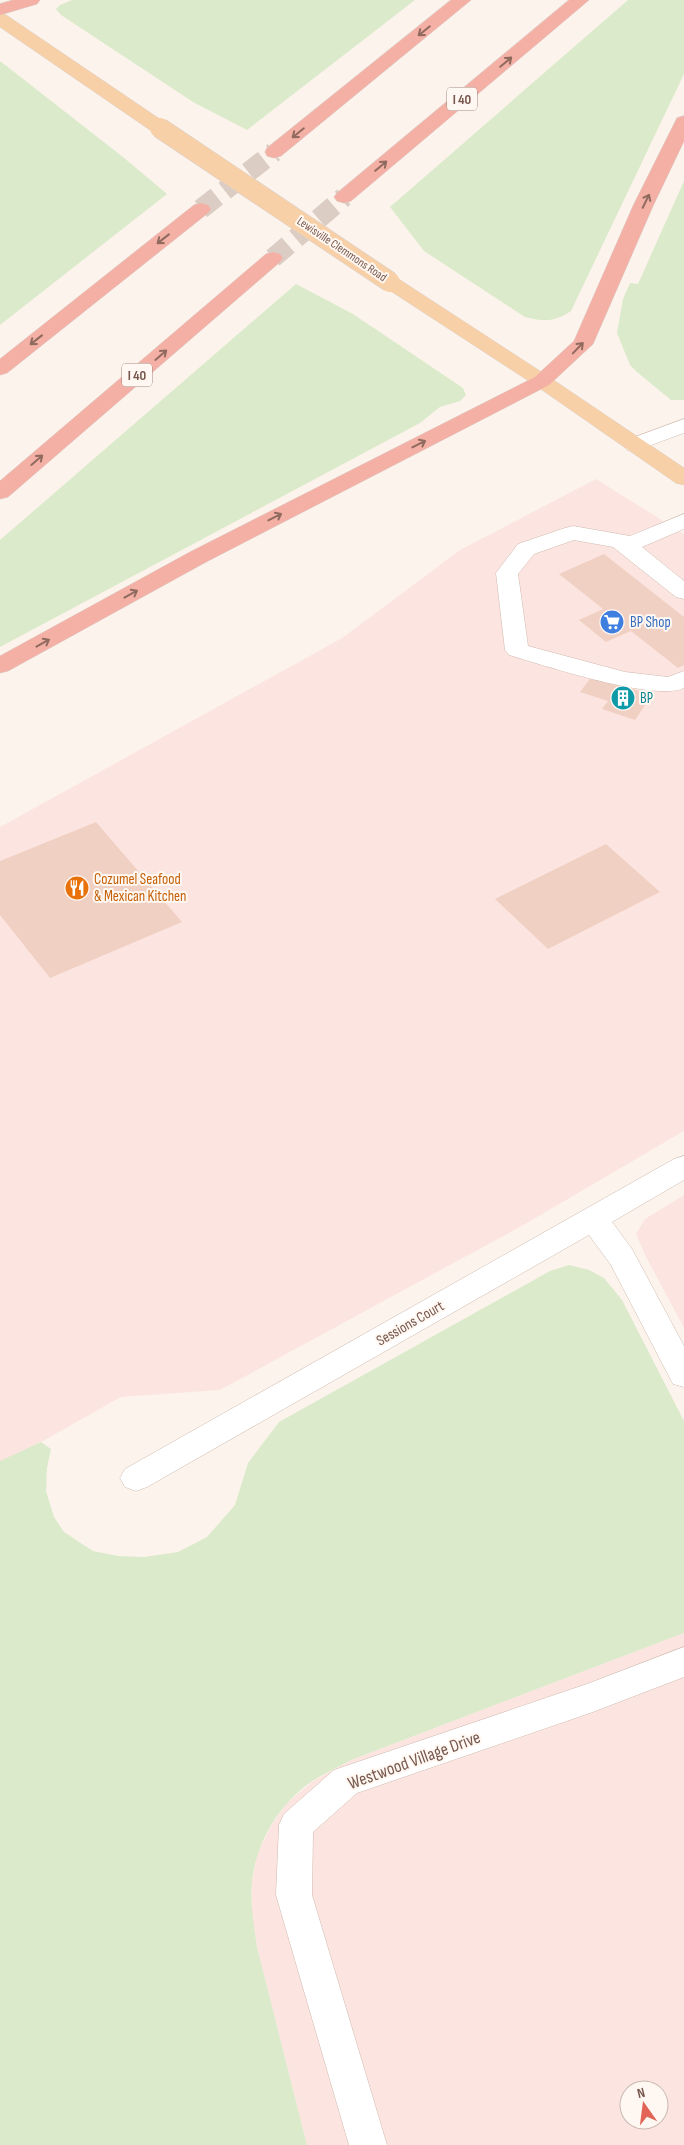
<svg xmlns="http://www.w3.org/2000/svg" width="684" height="2145" viewBox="0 0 684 2145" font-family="'Sofia Sans Condensed',sans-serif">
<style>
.commercial{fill:#fce5e0;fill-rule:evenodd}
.green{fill:#dbeaca}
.building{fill:#f1d0c4}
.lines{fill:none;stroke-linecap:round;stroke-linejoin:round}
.highway-tunnel{stroke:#dbcdc4;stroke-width:20;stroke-dasharray:20 10;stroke-linecap:butt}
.minor-casing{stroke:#cfbab0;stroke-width:1}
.major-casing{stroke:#d9d0cd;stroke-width:1}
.highway-casing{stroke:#d9d0cd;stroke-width:1}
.minor{fill:#fff;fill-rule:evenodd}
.major{fill:#f8d0a7;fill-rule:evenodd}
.highway{fill:#f4b0a5;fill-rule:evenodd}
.major-bridge-casing{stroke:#d9d0cd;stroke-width:21;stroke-linecap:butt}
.major-bridge{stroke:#f8d0a7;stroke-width:20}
.oneway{stroke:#916a5f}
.labels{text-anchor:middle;stroke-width:4;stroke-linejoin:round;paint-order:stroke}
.far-street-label{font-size:12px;fill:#78584e;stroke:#fff8f2}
.shield{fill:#fff8f2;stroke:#a0887f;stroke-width:1}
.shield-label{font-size:14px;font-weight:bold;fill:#78584e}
.shop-label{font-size:15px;fill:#366cbe;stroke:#fff8f2;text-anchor:start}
.culture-label{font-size:15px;fill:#0d838f;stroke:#fff8f2;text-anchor:start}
.food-label{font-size:15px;fill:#c56008;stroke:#fff8f2;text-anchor:start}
.street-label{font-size:15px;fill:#78584e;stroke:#fff8f2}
.near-street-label{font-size:18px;fill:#78584e;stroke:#fff8f2}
</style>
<rect width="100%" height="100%" fill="#fcf4ec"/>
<g class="commercial">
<polygon points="596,479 684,534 684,1131 520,1227 220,1390 121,1397 41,1442 0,1462 0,827 342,638 460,550"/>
<polygon points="684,1195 684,1328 645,1255 636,1234 645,1219"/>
<path d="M684,1633V2145H307L257,1947L252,1914V1882L257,1854L271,1826L287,1803L313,1781L351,1760ZM629,2090H659V2120H629Z"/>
</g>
<g class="green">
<polygon points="72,0 415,0 247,130 193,102 61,15 56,9 60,5"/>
<path d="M628,0H684V74L571,311C555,322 543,322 525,317L424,251L390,207Z"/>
<polygon points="0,61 123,157 167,194 0,325"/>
<polygon points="684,181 684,400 671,400 637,372 630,365 617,333 623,299 630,283 638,284"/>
<polygon points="296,284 353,314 463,388 466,395 460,401 440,407 420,423 0,647 0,540"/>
<path d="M569,1265L589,1270L604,1278L622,1300L684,1421V1633L351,1760C339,1767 325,1773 314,1780C280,1802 256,1842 252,1882C250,1904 254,1926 257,1947L307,2145H0V1461L41,1442L51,1449L47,1468L46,1491L54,1517L64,1532L93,1551L118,1556L144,1557L178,1552L207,1537L235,1505L248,1463L279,1422L550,1271Z"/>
</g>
<g class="building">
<polygon points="604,554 684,617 684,665 678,668 631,631 606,642 579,620 603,609 559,574"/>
<polygon points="592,676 652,695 635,720 602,709 608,701 580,692"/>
<polygon points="96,822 182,922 50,978 0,915 0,861"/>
<polygon points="606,844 660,892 548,949 495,899"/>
</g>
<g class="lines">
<g class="highway-tunnel">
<polyline points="201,209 274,152"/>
<polyline points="273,258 344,197"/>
</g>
<defs>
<g id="minor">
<polygon points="684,419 684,433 635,451 627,450 624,445 627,440"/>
<path d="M684,514V529L642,547L684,581V599L676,597L613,547L574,540L534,554L518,574L528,646L625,672L668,677L684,671V688C655,702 543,665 509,655L505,650L496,573L518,544L565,528L573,526L630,536Z"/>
<polygon points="684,1156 684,1180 612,1222 632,1249 684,1346 684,1387 673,1384 611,1265 589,1235 147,1487 136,1491 125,1487 120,1478 125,1469 674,1159"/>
<polygon points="684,1647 684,1677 590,1713 357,1793 313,1832 312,1895 387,2145 349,2145 276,1895 279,1825 284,1814 334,1770 587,1684"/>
</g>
<g id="major">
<polygon points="0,14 6,15 167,124 169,128 167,132 160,134 153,132 0,27"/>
<polygon points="390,276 397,278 549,377 684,468 684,485 676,483 535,385 383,286 380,282 383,278"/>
</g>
<g id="highway">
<polygon points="13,0 40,0 37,4 0,15 0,4"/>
<polygon points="451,0 471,0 281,156 274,158 267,156 265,152 267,148"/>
<polygon points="569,0 589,0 351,201 344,203 337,201 334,197 337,193"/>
<polygon points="684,116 684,141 653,206 593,344 549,385 206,562 8,671 0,673 0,656 190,552 535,377 574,341 633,206 677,118"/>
<polygon points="201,203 208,205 211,209 208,213 7,373 0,375 0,359 194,205"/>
<polygon points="273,252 280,254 283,258 280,262 8,497 0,499 0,481 266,254"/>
</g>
</defs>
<use href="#minor" class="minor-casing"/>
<use href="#major" class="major-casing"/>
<use href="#highway" class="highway-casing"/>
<use href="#minor" class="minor"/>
<use href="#major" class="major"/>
<use href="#highway" class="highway"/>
<defs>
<polyline id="major-bridge" points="160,128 390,282"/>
</defs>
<use href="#major-bridge" class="major-bridge-casing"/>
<use href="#major-bridge" class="major-bridge"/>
</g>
<defs><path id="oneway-shaft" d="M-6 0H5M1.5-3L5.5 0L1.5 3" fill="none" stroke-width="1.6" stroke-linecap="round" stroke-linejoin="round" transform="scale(1.25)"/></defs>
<g class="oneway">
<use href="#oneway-shaft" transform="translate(424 31) rotate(141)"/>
<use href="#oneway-shaft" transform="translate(506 62) rotate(-40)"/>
<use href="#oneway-shaft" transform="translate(298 133) rotate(141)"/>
<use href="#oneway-shaft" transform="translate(381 166) rotate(-40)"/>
<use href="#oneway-shaft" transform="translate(646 201) rotate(-64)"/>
<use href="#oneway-shaft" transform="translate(163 239) rotate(142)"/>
<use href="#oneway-shaft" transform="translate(36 340) rotate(142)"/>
<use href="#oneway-shaft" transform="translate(578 348) rotate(-46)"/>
<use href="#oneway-shaft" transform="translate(161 355) rotate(-41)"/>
<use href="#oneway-shaft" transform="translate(419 444) rotate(-27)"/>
<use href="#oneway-shaft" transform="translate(37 460) rotate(-41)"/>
<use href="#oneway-shaft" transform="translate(275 517) rotate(-27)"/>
<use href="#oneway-shaft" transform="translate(131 594) rotate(-29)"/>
<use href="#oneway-shaft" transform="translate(43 643) rotate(-29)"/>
</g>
<defs>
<symbol id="supermarket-disc" viewBox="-11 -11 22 22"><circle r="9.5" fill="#3f7fe0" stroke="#fff8f2"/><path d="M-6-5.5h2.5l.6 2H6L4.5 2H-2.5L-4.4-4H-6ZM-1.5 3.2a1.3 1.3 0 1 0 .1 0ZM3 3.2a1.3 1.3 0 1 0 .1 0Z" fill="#fff"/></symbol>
<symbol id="building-disc" viewBox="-11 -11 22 22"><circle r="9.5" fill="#0f9aa8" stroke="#fff8f2"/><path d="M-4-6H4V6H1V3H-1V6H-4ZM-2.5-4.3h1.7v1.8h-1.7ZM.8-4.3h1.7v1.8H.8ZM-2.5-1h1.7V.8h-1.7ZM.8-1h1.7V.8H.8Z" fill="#fff"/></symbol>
<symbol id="restaurant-disc" viewBox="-11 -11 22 22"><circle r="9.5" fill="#e8710a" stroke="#fff8f2"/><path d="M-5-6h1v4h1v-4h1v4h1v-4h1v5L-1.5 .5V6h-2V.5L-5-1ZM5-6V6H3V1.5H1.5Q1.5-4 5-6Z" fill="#fff"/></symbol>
</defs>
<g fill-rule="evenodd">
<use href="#supermarket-disc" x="598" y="608" width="28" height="28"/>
<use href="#building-disc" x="609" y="684" width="28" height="28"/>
<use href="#restaurant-disc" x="63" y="874" width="28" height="28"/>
</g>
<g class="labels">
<g class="far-street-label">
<text transform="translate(342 249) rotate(34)" y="4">Lewisville Clemmons Road</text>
</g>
<g class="shield">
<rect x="447" y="87.5" width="30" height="23" rx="4"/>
<rect x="122" y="363.5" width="30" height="23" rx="4"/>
</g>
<g class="shield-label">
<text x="462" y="104">I 40</text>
<text x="137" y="380">I 40</text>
</g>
<g class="shop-label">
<text x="630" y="627">BP Shop</text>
</g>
<g class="culture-label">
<text x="640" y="703">BP</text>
</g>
<g class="food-label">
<text x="94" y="884">Cozumel Seafood<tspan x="94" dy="17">&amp; Mexican Kitchen</tspan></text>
</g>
<g class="street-label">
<text transform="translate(410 1323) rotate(-30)" y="5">Sessions Court</text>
</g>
<g class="near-street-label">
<text transform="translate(414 1760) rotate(-20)" y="6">Westwood Village Drive</text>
</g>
</g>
<g transform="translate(644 2105) rotate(346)"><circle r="24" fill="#fff8f2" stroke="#c9b8b0"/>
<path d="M0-4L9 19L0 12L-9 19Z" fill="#e16456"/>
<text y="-8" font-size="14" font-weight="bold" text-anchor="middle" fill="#78584e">N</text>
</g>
</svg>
